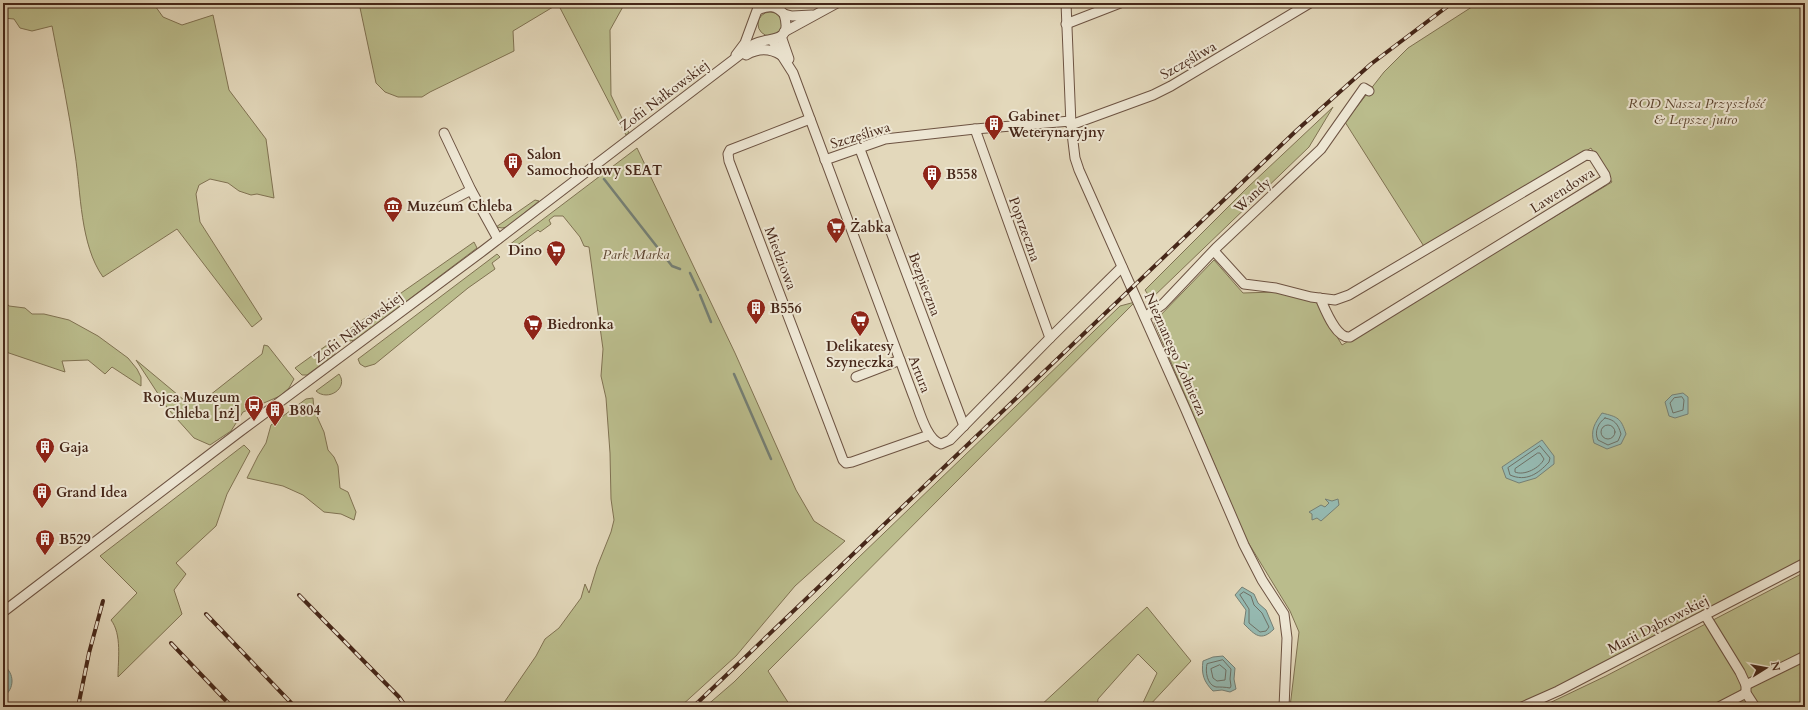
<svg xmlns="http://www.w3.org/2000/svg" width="1808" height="710" viewBox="0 0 1808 710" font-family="Cardo,serif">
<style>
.green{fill:#babc8c;stroke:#807252}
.water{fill:#95b9b1;stroke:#757f74}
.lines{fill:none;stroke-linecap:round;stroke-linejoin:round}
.shore{stroke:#6e7065;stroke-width:1}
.stream{stroke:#757f74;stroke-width:2.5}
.minor-casing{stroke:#6d5342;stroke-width:11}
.minor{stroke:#ede6d3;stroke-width:9}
.rail-casing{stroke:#462719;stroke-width:4}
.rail{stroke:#ede6d3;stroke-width:2.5;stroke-dasharray:8;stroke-linecap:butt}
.labels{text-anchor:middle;stroke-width:4;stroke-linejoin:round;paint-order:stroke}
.street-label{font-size:14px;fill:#462719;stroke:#ede6d3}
.park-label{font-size:14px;font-style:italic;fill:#5d4530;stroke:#ede6d3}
.poi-label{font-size:14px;font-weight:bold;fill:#462719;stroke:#ede6d3;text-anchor:start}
</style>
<rect width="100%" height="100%" fill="#e3d8bb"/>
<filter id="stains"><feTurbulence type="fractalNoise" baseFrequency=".005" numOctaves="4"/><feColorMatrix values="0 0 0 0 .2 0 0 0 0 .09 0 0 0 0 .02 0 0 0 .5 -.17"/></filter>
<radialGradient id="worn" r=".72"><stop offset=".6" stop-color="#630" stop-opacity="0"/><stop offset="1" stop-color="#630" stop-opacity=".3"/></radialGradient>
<g class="green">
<path d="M3,3H153L163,17L182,25L213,15L229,90L266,139L274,198L257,194L251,195L239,191L228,183L210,179L199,185L196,194L200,222L262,319L252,327L177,229L103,277C80,245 81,192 75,154C69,111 60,68 52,26L32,31L20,28L14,19L3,18Z"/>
<polygon points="359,3 625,3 610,30 611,95 629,133 626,135 558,4 513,31 514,51 430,92 422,97 398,97 385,92 376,83"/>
<polygon points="1478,3 1805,3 1805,559 1571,680 1512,707 1290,707 1299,632 1290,611 1246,539 1154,322 1214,260 1243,293 1274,292 1315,300 1342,345 1612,182 1591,148 1425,248 1345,122 1384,72 1408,48"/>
<circle cx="770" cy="24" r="12"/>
<polygon points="1333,107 1309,147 1151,299 1145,290 1248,187"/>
<polygon points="637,148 735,353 796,490 814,521 845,541 795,586 736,656 680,707 501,707 536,656 545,639 559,628 581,598 585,584 589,593 597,567 611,532 614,520 611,499 610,453 606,398 601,376 603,349 589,247 584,246 580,237 563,216 554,216 549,220 551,224 540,232 538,230 512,249 509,245"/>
<polygon points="535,200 539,201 507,227 502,228 496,227"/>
<polygon points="474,242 477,248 355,340 350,341 341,335"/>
<polygon points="497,254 500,257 492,263 495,269 468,288 375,364 365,367 360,364 358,359"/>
<polygon points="3,299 9,306 25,308 32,314 44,314 69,320 98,336 128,358 137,369 141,377 141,386 112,367 105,374 88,360 62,361 65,372 3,351"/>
<polygon points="1135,302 768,671 791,707 705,707 734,682 858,558 1120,306"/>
<polygon points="334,340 337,349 334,355 307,375 302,375 295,368"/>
<polygon points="264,345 268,346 294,379 289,388 280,396 243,412 231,431 210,445 194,438 168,409 136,360 184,400 205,399 262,354"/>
<path d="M339,374C349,388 328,402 316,391Z"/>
<polygon points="313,398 314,410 324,432 328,450 334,457 338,466 340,488 348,492 356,512 354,520 341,514 324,512 303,495 283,486 247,478 258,456 266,443 271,425 306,399"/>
<path d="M244,445L250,451L227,494L216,526L176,563L186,574L174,590L182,614L118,677C118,660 122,634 111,620L137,593L100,556Z"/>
<polygon points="1805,572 1805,707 1541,707 1606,676"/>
<polygon points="1147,607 1191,661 1148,707 1141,707 1157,673 1138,654 1098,699 1097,707 1039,707"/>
</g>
<g class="water">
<polygon points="1683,393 1688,397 1688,414 1675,418 1669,416 1665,402 1672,395"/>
<path d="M1602,413C1618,417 1621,418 1626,434L1621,444L1607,449L1594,443C1590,430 1595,423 1602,413Z"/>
<polygon points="1542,440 1554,456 1554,464 1536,478 1519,483 1506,478 1502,467"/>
<polygon points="1325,499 1332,501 1338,499 1339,505 1321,521 1317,518 1312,520 1312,514 1309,512 1321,505 1325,507 1329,503"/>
<path d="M1242,587L1254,594L1258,603L1266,610L1274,629C1261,642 1255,635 1244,624L1246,610L1235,595Z"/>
<path d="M1223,656L1235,668L1234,679L1236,689L1230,692L1222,690L1213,691C1204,682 1201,674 1203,661L1213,657Z"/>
<path d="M3,665C15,673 15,689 3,697Z"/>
</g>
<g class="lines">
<g class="shore">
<polygon points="1682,397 1684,400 1683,410 1673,413 1670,403 1674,398"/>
<path d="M1605,418C1615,420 1618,424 1621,434L1618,441L1608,445L1598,440C1594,432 1598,423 1605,418Z"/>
<circle cx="1608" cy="432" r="7"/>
<path d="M1540,446L1550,458L1549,462C1538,474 1526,482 1510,475L1508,468Z"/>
<path d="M1538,453H1540L1544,459C1540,468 1524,476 1515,472V469Z"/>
<polygon points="1244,592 1251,596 1254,605 1262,613 1269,627 1266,631 1260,632 1249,623 1249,609 1240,595"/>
<path d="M1223,660L1231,669L1230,679L1231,686L1230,688C1225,687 1220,687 1216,687C1207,685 1205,671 1207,664Z"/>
<polygon points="1220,665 1226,670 1225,680 1217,681 1213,678 1211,669"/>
</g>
<g class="stream">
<polyline points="604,179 672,266 680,269"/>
<polyline points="690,273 698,290"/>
<polyline points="700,295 711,322"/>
<polyline points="734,374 771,459"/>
</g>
<defs>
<g id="minor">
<polyline points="1066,3 1071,125 1075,158 1079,170 1185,408 1244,545 1262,580 1284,614 1287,638 1284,707"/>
<polyline points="784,14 792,16 812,15"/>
<polyline points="1066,24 1120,3"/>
<polyline points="784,32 837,3"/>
<polyline points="781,36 789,59"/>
<path d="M772,40L793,73L913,395C919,409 926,440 941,444L950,440L1050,338L1122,267"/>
<polyline points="736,55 745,43 759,5"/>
<path d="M746,55C758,48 770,48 781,55"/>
<polyline points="810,119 730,150 728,154 729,161 843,460 846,463 852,462 929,435"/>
<polyline points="1071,125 1153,95 1171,86 1310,3"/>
<polyline points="975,129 1050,338"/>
<polyline points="444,133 471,190 498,239"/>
<polyline points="861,152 964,426"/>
<polyline points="825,160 885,139 975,129 1071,121"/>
<polyline points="443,205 471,190"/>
<path d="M1214,251L1244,284L1276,288L1311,297L1335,300L1349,295L1586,155L1593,156L1605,175L1606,179L1603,181L1350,337C1336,339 1325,309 1320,298"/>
<polyline points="1145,317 1163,304 1216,248 1321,149 1364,88 1369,91"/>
<polyline points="856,377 900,360"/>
<path d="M3,612L238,433L484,250L754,44C771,36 793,44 784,14C776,5 768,5 758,10"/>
<polyline points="1705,615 1740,672 1746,685 1746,693 1755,707"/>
<polyline points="1746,685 1805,656"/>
<polyline points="1522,707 1558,691 1805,563"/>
<polyline points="1719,707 1746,693"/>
</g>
</defs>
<use href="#minor" class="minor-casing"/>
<use href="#minor" class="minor"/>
<defs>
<g id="rail">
<polyline points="299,595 399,697 406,707"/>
<polyline points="206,614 295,707"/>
<polyline points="171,643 232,707"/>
<polyline points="78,707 89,653 103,601"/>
<polyline points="693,707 1297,130 1371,64 1452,3"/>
</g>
</defs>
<use href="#rail" class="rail-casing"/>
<use href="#rail" class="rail"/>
</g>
<defs>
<symbol id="building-pin" viewBox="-11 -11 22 30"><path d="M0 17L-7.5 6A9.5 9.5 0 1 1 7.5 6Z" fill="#8f2418" stroke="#ede6d3"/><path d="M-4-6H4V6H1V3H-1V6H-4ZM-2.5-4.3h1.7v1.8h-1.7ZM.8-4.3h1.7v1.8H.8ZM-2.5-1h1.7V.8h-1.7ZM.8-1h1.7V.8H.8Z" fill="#fff"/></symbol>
<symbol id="museum-pin" viewBox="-11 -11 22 30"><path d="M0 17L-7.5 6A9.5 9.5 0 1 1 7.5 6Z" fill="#8f2418" stroke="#ede6d3"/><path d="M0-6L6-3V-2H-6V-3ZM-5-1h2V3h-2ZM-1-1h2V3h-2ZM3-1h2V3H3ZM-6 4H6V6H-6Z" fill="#fff"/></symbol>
<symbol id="supermarket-pin" viewBox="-11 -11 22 30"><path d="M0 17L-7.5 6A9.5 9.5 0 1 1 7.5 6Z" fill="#8f2418" stroke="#ede6d3"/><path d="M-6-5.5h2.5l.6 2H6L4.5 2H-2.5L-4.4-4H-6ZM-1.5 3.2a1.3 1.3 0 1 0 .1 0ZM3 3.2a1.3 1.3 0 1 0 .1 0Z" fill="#fff"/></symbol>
<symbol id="bus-pin" viewBox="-11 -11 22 30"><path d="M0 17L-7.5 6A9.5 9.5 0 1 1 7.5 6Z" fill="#8f2418" stroke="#ede6d3"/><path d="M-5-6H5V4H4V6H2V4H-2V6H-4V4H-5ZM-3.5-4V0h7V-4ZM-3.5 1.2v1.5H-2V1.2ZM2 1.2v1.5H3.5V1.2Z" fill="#fff"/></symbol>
</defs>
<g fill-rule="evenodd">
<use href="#building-pin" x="983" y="113" width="22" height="30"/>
<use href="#building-pin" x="502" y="151" width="22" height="30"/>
<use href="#building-pin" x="921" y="163" width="22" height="30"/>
<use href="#museum-pin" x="382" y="195" width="22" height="30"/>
<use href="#supermarket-pin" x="825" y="216" width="22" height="30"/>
<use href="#supermarket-pin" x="545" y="239" width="22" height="30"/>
<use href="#building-pin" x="745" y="297" width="22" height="30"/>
<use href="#supermarket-pin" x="849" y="309" width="22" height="30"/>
<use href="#supermarket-pin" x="522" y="313" width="22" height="30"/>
<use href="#bus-pin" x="243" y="394" width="22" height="30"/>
<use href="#building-pin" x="264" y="399" width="22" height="30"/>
<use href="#building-pin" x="34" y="436" width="22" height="30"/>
<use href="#building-pin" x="31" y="481" width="22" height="30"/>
<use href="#building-pin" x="34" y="528" width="22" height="30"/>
</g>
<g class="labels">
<g class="street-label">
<text transform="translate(1188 60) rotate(-30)" y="5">Szczęśliwa</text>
<text transform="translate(664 95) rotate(-37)" y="5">Zofii Nałkowskiej</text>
<text transform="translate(860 135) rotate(-17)" y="5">Szczęśliwa</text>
<text transform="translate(1562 190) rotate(-32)" y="5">Lawendowa</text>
<text transform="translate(1252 195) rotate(-43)" y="5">Wandy</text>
<text transform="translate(1025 229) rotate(70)" y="5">Poprzeczna</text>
<text transform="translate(781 258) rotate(69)" y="5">Miedziowa</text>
<text transform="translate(925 284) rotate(69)" y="5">Bezpieczna</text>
<text transform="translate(358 327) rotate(-37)" y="5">Zofii Nałkowskiej</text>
<text transform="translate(1176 354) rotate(66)" y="5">Nieznanego Żołnierza</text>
<text transform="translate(920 374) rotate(69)" y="5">Artura</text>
<text transform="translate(1658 624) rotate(-27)" y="5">Marii Dąbrowskiej</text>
</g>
<g class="park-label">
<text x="1696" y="108">ROD Nasza Przyszłość<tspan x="1696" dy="16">&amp; Lepsze jutro</tspan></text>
<text x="636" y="259">Park Marka</text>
</g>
<g class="poi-label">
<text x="1008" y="121">Gabinet<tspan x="1008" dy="16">Weterynaryjny</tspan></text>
<text x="527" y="159">Salon<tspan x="527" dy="16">Samochodowy SEAT</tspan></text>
<text x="946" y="179">B558</text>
<text x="407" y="211">Muzeum Chleba</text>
<text x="850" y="232">Żabka</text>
<text x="542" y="255" text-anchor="end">Dino</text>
<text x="770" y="313">B556</text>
<text x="547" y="329">Biedronka</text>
<text x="860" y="351" text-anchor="middle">Delikatesy<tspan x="860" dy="16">Szyneczka</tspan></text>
<text x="240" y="402" text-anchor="end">Rojca Muzeum<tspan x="240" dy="16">Chleba [nż]</tspan></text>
<text x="289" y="415">B804</text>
<text x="59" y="452">Gaja</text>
<text x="56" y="497">Grand Idea</text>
<text x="59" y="544">B529</text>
</g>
</g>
<rect width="1808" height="710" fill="none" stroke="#e3d8bb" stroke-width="16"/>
<rect x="4" y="4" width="1800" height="702" fill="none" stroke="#462719" stroke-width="2"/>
<rect x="8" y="8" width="1792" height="694" fill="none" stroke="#462719"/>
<g transform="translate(1766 668) rotate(79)" stroke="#ede6d3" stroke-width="3" paint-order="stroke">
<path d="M0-3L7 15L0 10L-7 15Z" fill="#462719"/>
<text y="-6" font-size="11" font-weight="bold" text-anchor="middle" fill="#462719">N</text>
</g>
<rect width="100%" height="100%" filter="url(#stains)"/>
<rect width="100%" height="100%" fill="url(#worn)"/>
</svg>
